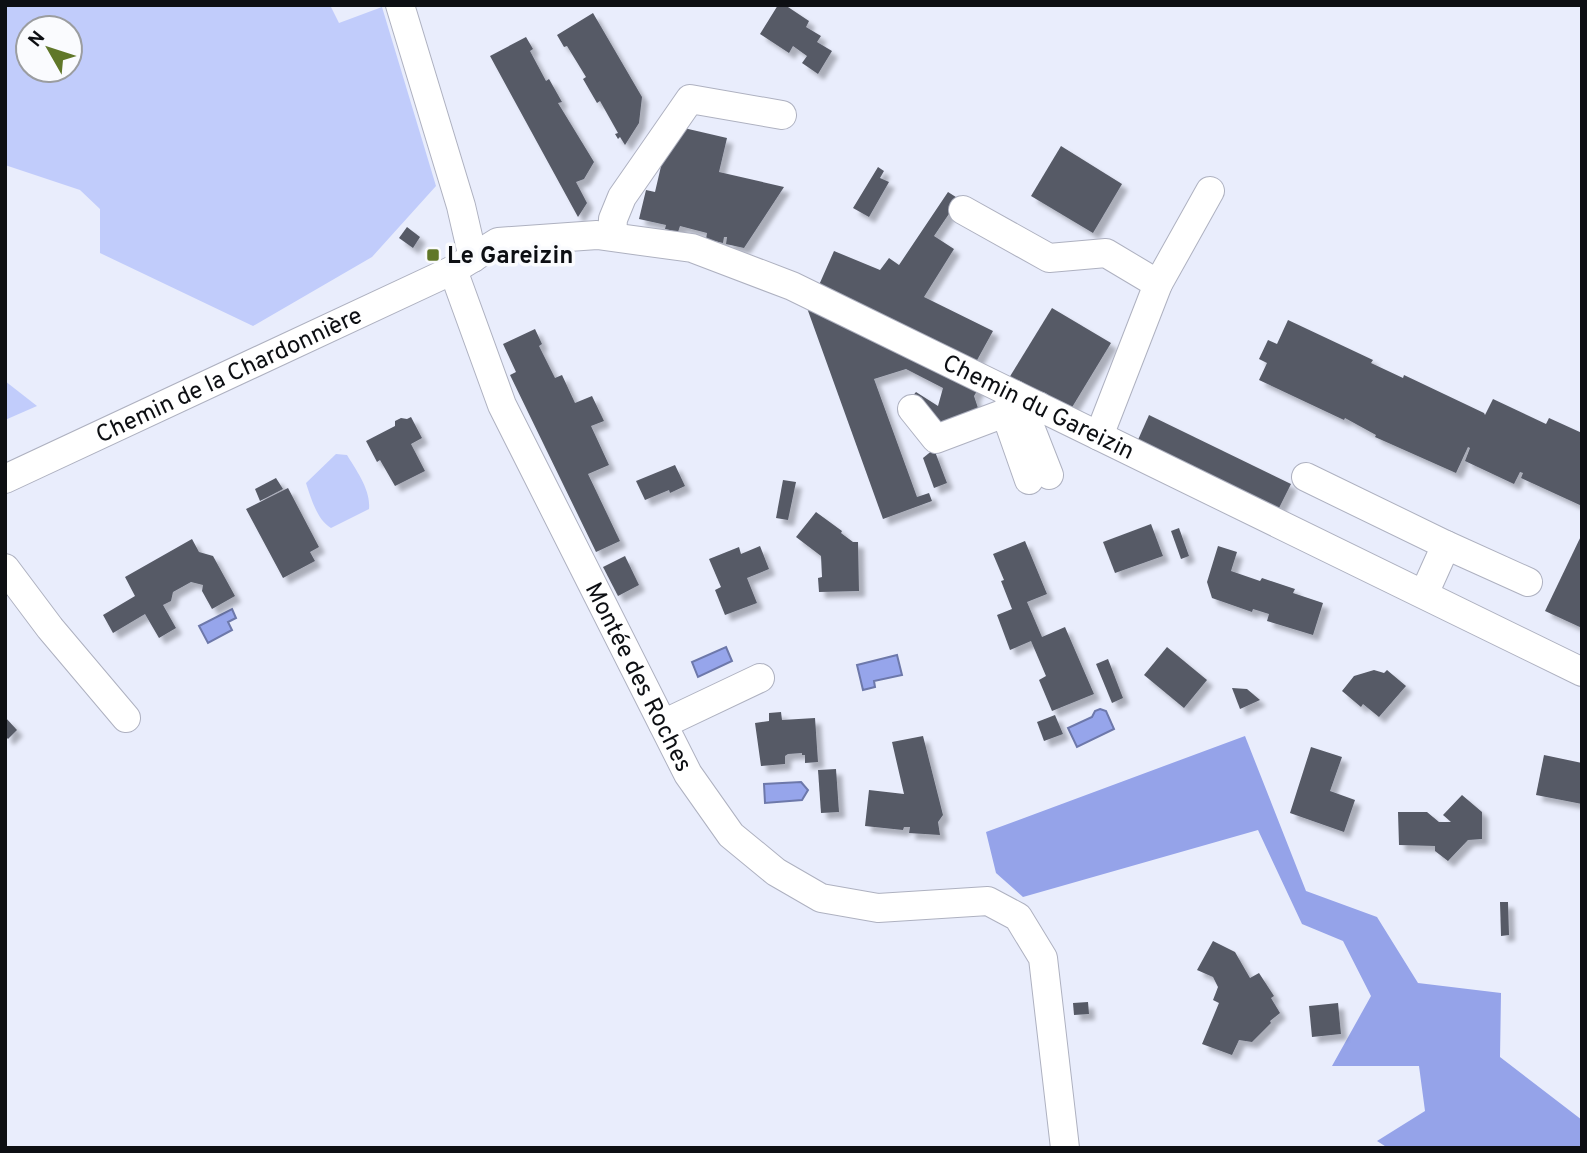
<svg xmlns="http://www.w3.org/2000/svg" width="1587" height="1153" viewBox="0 0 1587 1153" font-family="Overpass,sans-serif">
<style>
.green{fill:#c1ccfb;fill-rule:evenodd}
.forest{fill:#95a3e9}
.water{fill:#96a5eb;stroke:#6d78aa;stroke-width:2}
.building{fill:#565a66;filter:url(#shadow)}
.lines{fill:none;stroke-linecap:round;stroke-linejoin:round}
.minor-casing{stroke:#aeb1c0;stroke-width:30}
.minor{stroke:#fff;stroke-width:28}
.poi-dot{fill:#607729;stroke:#fafbfe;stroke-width:2.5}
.labels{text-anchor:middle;stroke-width:7;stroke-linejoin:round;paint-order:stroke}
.poi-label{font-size:24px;font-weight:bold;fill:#0d0f13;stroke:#fafbfe;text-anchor:start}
.street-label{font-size:24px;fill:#0d0f13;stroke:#fafbfe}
</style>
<defs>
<filter id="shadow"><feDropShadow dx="6" dy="6" stdDeviation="2" flood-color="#0004"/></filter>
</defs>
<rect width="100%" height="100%" fill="#e9edfc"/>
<g class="green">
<path d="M5,5H330L339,23L382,7L436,186L372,257L253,326L100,253V209L80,190L5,165ZM28,28H70V70H28Z"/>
<polygon points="5,381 37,406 5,420"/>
<path d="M336,454L347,455C356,470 371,490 369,509L331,528C317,520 311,498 306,483Z"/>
</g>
<polygon class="forest" points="1245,736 1306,891 1377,917 1418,983 1501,993 1500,1057 1582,1120 1582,1148 1388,1148 1377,1141 1425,1111 1419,1066 1332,1066 1371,996 1343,941 1302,924 1258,830 1023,897 996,873 986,832"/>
<g class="water">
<polygon points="232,609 236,618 228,622 232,630 208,643 199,626"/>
<polygon points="726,647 732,661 698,677 692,662"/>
<polygon points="897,655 902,675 874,681 875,687 863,690 857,665"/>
<polygon points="1100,709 1106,711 1114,729 1077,747 1068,728 1092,717 1095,711"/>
<polygon points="801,782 808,790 802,800 765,803 764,784"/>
</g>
<g class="building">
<polygon points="778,5 785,5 809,21 806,27 821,36 817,42 832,51 818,74 802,63 807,56 793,46 789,53 760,34"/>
<polygon points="593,13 642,97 639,123 625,145 620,137 618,139 615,134 618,133 600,101 597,103 583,79 586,77 567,46 564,47 557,35"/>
<polygon points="526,37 533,49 530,51 546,81 549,79 562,102 558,103 594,162 584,179 576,182 587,203 578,217 490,56"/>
<polygon points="684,128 727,138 719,172 784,187 744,248 726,244 727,237 724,237 723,243 706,239 707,233 680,226 678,232 665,229 666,225 639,219 646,190 655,192 662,162"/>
<polygon points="1061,146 1122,184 1093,233 1031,196"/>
<polygon points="878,167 884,171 880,178 889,182 869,217 853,208"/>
<polygon points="948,192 959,199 934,236 954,249 924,297 993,331 976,362 819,285 834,251 880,270 889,258 899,265"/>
<polygon points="407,227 420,237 413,248 399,238"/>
<polygon points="807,308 980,386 974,396 980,414 939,429 911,398 916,392 938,406 943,388 906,369 874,379 917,497 929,493 932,501 883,519"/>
<polygon points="1052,308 1111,343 1071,409 1009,378"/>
<polygon points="1288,320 1373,360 1371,363 1403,378 1404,375 1484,413 1485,415 1493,399 1546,424 1549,418 1582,433 1582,506 1521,478 1523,473 1520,472 1514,484 1465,461 1470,448 1468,447 1456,473 1375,437 1376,435 1345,418 1344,420 1259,380 1267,363 1259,359 1268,340 1277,344"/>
<polygon points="535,329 542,344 539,346 555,378 562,375 575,403 592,396 604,421 591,426 609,465 588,474 620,541 596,552 510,375 516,372 503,344"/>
<polygon points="1149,415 1291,484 1279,508 1137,442"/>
<polygon points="411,417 422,438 411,444 425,471 395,486 380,460 377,462 366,441 395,426 395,421 401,418 407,419"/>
<polygon points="934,449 947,483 934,488 923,458"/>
<polygon points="675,465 685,486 670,493 669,490 645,500 636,481"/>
<polygon points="276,478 283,489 260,501 255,489"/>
<polygon points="783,480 796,482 788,520 776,518"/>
<polygon points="288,488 319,547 310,552 315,561 283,578 246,509"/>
<polygon points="816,512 842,531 841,533 853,542 858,542 859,591 819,592 818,578 822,577 821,556 796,537"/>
<polygon points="1151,524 1163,556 1115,573 1103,542"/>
<polygon points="1179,528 1189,556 1181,559 1171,531"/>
<polygon points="1582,534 1582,628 1545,611"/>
<polygon points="192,539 199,552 213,556 235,596 212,609 202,591 203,585 191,582 173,592 171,601 163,605 176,628 159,638 145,614 113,633 103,615 135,596 125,577"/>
<polygon points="1025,541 1047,594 1027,602 1042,637 1065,627 1094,694 1052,711 1039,680 1046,676 1031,641 1010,650 997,615 1012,609 1001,581 1004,580 993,554"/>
<polygon points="760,546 769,569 747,578 757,603 725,615 715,590 721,587 709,559 739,547 741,554"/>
<polygon points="1218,546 1237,552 1231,571 1260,581 1262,578 1295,589 1293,593 1323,603 1313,635 1267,621 1269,614 1253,609 1252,612 1212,598 1207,582"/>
<polygon points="625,556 639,585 618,596 603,567"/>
<polygon points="1167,647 1207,680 1184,708 1144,675"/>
<polygon points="1108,659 1123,698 1112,703 1096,664"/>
<polygon points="1374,670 1384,673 1387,670 1406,686 1379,717 1363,704 1361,707 1342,691 1354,676"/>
<polygon points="1232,688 1247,689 1260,700 1240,709"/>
<polygon points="781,712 782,720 815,718 818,762 805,763 805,755 802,755 802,753 788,754 785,756 785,764 761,766 755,723 769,721 769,713"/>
<polygon points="1055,715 1063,734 1044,741 1037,722"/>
<polygon points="5,717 17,730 8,739 5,736"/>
<polygon points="923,736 943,815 938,822 940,835 909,833 910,827 904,827 903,830 865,826 869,790 904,794 892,742"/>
<polygon points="1311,747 1342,757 1330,791 1355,800 1344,832 1290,813"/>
<polygon points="1544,755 1582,763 1582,804 1536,795"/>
<polygon points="836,769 839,812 821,813 818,770"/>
<polygon points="1462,795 1482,812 1482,839 1468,840 1448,861 1435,851 1435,846 1399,845 1398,812 1427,812 1439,822 1451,822 1443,815"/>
<polygon points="1500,902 1508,902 1509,935 1501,936"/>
<polygon points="1213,941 1235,952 1250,978 1259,973 1274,996 1271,998 1280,1013 1270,1021 1271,1023 1252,1042 1239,1040 1232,1055 1202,1044 1219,1003 1213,1000 1218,987 1213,977 1197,970"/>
<polygon points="1088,1002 1089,1014 1074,1015 1073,1003"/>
<polygon points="1338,1003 1341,1034 1312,1037 1309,1006"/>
</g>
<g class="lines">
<defs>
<g id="minor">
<polyline points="400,5 461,206 473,258"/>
<polyline points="963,210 1049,258 1106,253 1158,284"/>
<polyline points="612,236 613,219 622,197 690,99 782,115"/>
<path id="s1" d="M453,270L502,405L688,774L731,835L776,872L821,898L878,908L988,901L1018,917L1043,958L1065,1148"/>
<polyline points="1038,406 1029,424 1049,475"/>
<polyline points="912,409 936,439 1005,413 1015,395"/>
<polyline points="1009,423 1029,480"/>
<polyline points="1099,436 1158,284 1210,191"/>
<polyline points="1306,477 1446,545 1424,594"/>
<path id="s2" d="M5,479L453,270L498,242L597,235L692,248L792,286L1582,672"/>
<polyline points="1446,545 1528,582"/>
<polyline points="5,568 50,628 126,718"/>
<polyline points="663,724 760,678"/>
</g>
</defs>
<use href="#minor" class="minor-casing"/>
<use href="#minor" class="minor"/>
</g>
<rect class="poi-dot" x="426" y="248" width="14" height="14" rx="3.5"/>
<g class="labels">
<g class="poi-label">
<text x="447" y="263">Le Gareizin</text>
</g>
<g class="street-label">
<text dy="8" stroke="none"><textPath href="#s2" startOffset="247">Chemin de la Chardonnière</textPath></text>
<text dy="8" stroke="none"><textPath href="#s2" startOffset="1124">Chemin du Gareizin</textPath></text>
<text dy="8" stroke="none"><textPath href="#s1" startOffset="448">Montée des Roches</textPath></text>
</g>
</g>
<rect width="1587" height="1153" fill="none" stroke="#0d0f13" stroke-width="14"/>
<g transform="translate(49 49) rotate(309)"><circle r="33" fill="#fafbfe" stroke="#9b9da0" stroke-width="2"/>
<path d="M0-5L12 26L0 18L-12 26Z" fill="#607729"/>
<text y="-10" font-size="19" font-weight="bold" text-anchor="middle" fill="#0d0f13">N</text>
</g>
</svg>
